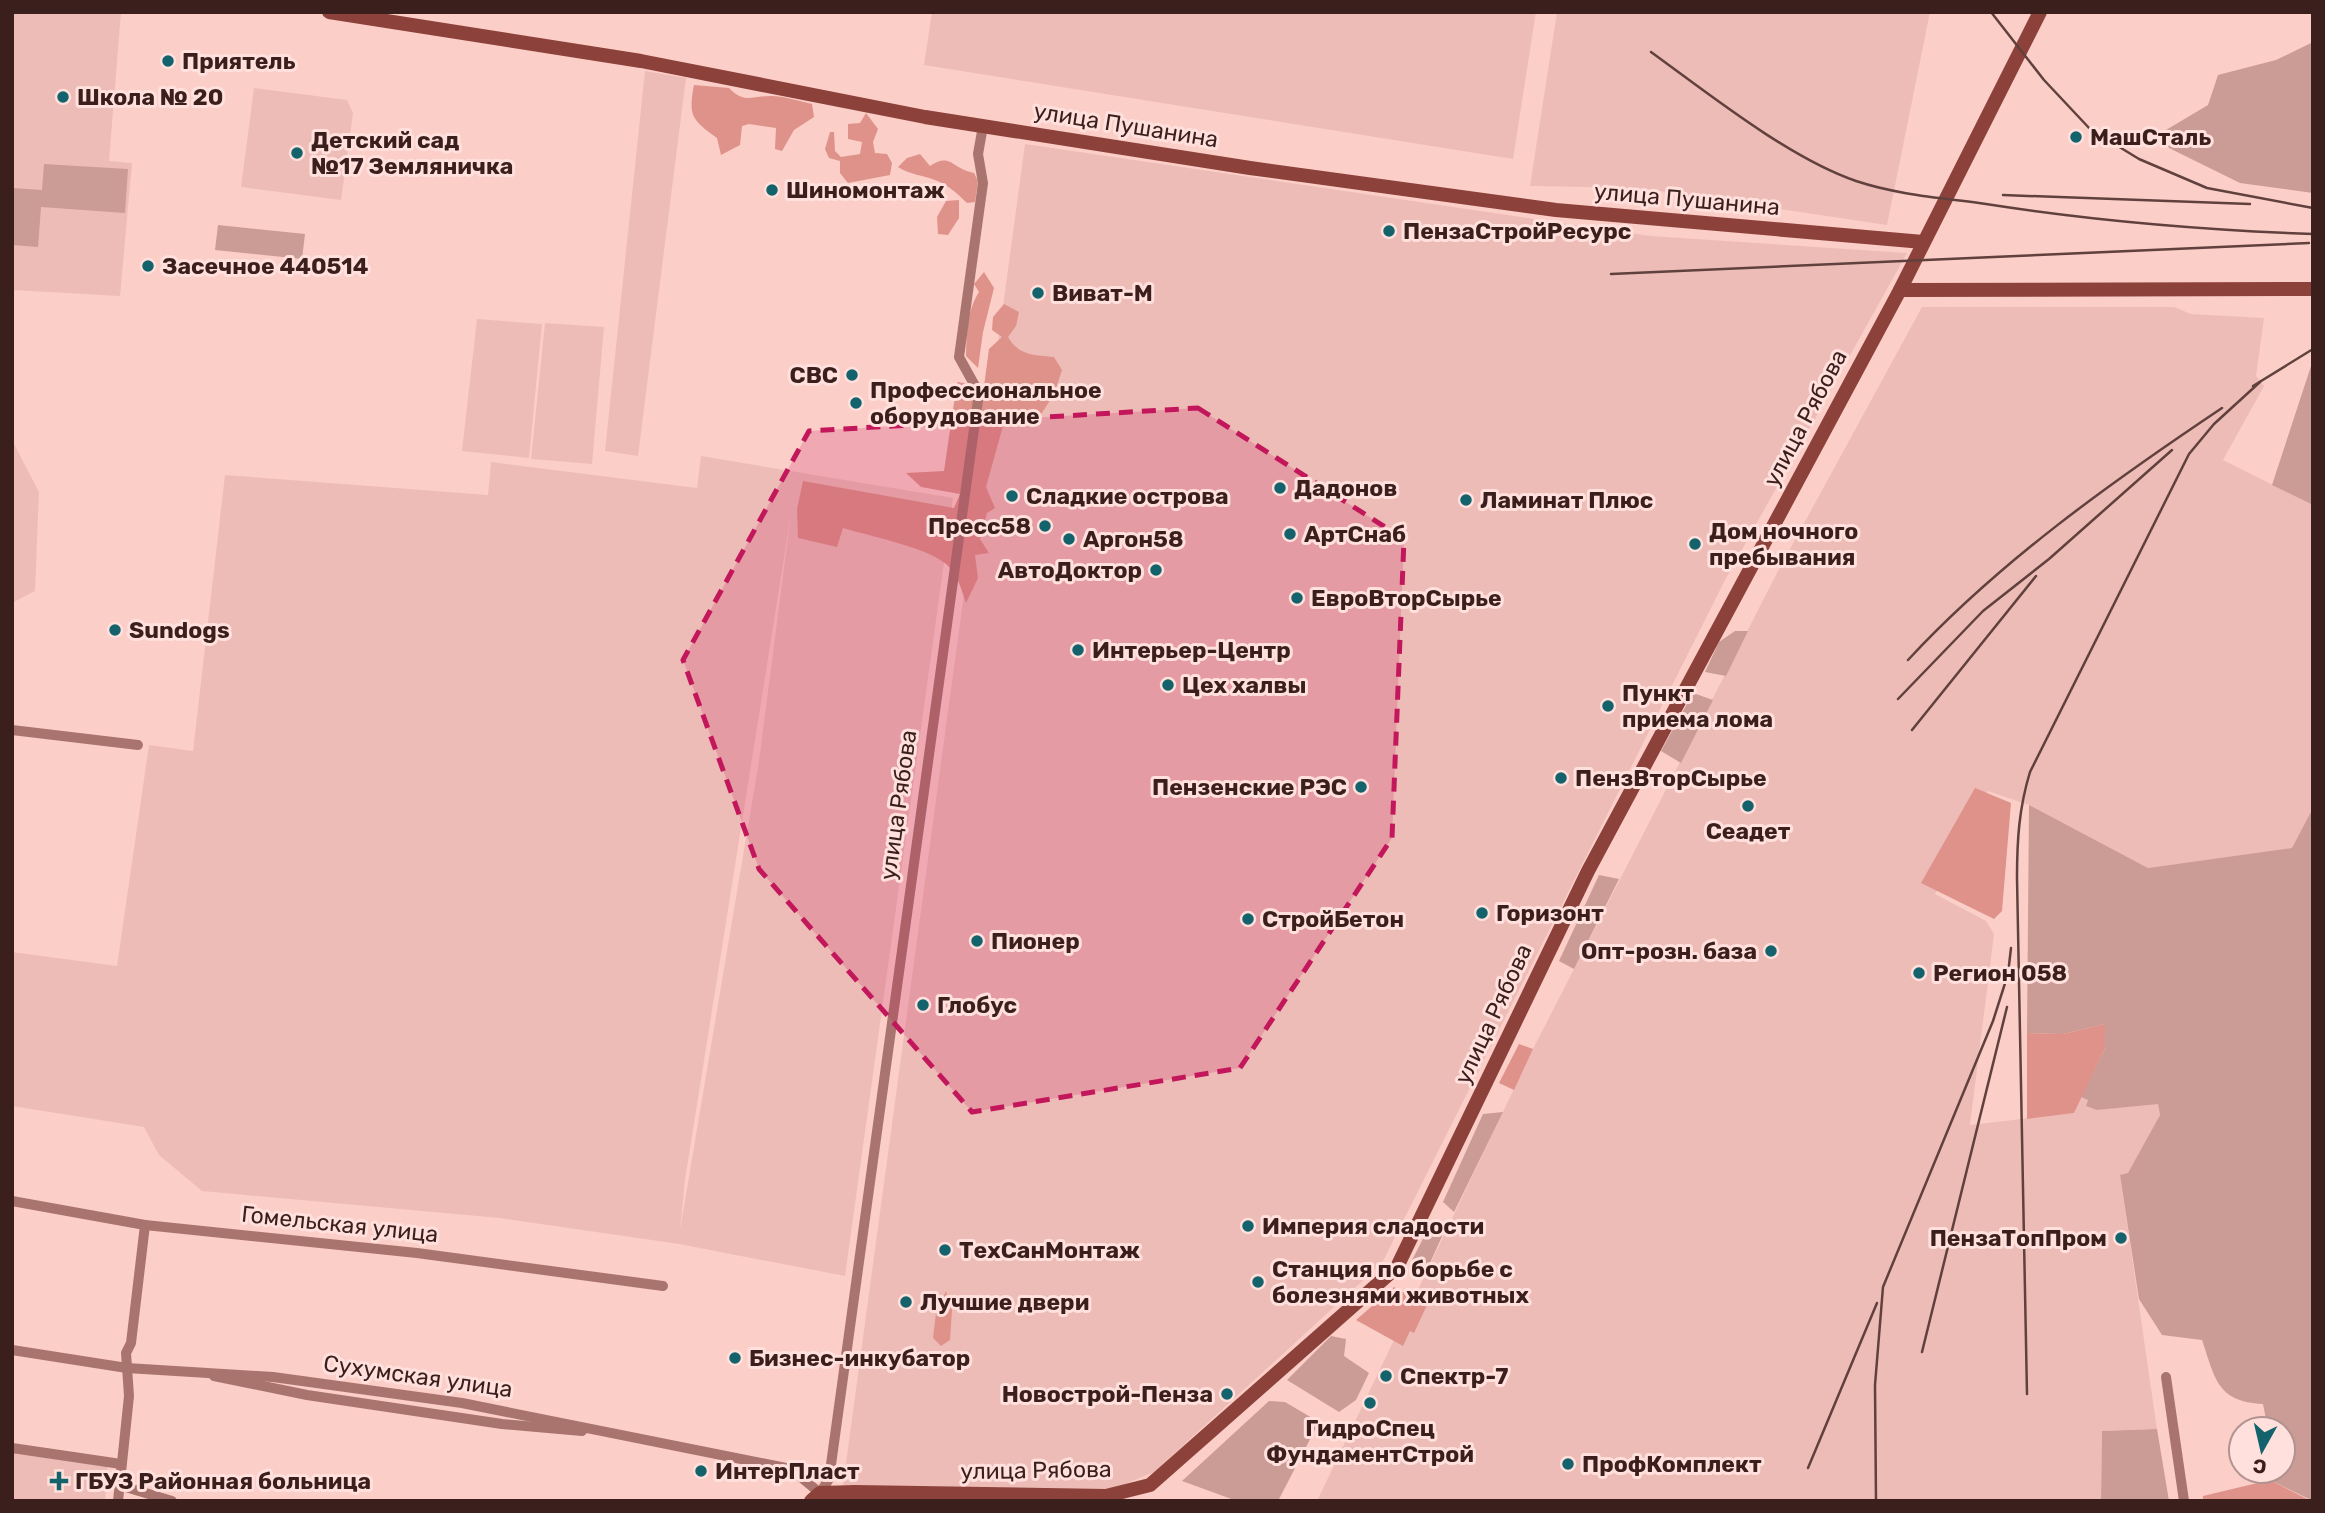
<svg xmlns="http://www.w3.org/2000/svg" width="2325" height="1513" viewBox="0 0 2325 1513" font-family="Rubik,sans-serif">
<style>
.built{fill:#eebcb7;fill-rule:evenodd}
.green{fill:#cb9b95}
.forest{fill:#de928a}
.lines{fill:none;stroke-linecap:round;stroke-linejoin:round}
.street{stroke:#aa746e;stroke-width:10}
.secondary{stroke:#8d413b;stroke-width:14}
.rail{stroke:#60413d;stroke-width:2.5}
.marked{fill:#c2185b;fill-opacity:0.2;stroke:#c2185b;stroke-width:5;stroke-dasharray:14 9;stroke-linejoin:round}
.poi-dot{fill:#14626b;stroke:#ffe0dc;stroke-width:2.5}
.labels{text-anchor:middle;stroke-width:6;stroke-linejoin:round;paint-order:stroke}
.poi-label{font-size:23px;font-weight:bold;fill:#3b1f1c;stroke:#ffe0dc;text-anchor:start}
.street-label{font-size:23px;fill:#3b1f1c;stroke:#ffe0dc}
</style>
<rect width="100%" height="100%" fill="#fccec8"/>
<g class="built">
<polygon points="12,12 121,12 109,161 132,163 120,296 12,290"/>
<polygon points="932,12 1536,12 1513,159 924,65"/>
<polygon points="1557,12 1930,12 1887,225 1639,188 1530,186"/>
<polygon points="645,71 686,78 638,456 605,451"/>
<polygon points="254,88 347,100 353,113 341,200 241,187"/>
<polygon points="1025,144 1650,236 1907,253 1724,582 1382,1263 1154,1472 1108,1491 843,1485"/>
<polygon points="1922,307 2174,307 2191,314 2264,318 2256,376 2264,386 2223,460 2313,505 2313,808 2293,848 2148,868 2029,805 1988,791 1935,894 1986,921 1994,934 1970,1125 2074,1113 2081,1097 2089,1100 2097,1110 2158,1103 2160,1115 2128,1174 2120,1175 2157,1429 2102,1431 2101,1501 1317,1501 1533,1049 1778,571"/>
<polygon points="477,319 542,324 529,458 462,451"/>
<polygon points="545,323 604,327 592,464 531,459"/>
<polygon points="13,442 39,492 35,591 12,603"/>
<path d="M701,456L953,498L845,1276L679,1244L499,1218L202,1191L159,1155L144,1127L12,1106V952L117,966L149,745L193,751L225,475L488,495L491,462L697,488ZM791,514L759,761L680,1230L685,1180Z"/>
<polygon points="12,1445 108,1462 105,1501 12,1501"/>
</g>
<g class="green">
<polygon points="2313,42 2313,193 2240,183 2169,148 2161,133 2208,105 2218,75 2276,60"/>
<polygon points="44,164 128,169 125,213 41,207 38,247 12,245 12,188 42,190"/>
<polygon points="218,225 305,234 302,259 215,250"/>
<polygon points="2313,360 2313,505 2272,485"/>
<polygon points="1735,631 1748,631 1726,676 1705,672 1719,642"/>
<polygon points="1693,693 1713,700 1681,763 1661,751"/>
<path d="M2029,805L2148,868L2292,848L2313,808V1501L2270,1480V1471H2283V1429H2268L2263,1404C2217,1402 2215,1378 2202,1340L2162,1335L2139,1299L2120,1175L2128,1173L2160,1115L2158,1104L2097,1110L2086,1106L2088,1100L2081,1097L2105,1048V1024L2063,1034L2027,1033Z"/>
<polygon points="1599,875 1619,879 1574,969 1559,961"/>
<polygon points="1503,1112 1454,1212 1443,1202 1483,1114"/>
<polygon points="1429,1227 1444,1232 1425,1274 1409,1266"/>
<polygon points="1331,1336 1346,1339 1344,1356 1369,1373 1356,1400 1339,1412 1287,1380"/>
<polygon points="1269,1401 1285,1402 1319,1422 1278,1501 1237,1501 1182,1481"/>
<polygon points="2157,1429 2169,1501 2101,1501 2102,1431"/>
</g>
<g class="forest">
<path d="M694,85L729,88C745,104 751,96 771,96C784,96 799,101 812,104L814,117L794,130L782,151L775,149L776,128L749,124L742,126L740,145L721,155L717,138C692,120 688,116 694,85Z"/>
<polygon points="866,113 878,129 873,142 875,153 887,154 892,163 890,175 848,183 840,173 840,161 829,158 825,149 830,132 834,132 835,151 841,157 860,154 862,142 848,139 848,124 860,123"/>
<path d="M920,154L930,166C951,152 952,169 974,173L978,181L975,202L967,203C958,194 948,185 935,180C922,175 911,175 898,167L907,158Z"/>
<polygon points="959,200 959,218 948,235 938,234 937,217 946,201"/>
<path d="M984,272L994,288L983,332L978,368L966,356C967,334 967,310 979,292L974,284Z"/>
<path d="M1004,304L1019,312L1016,326L1008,337C1019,356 1035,355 1054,357L1062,370L1054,394L1040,416L1002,410L1003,426L986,487L995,508L987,513L980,539L989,553L975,555L978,578L966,603C961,589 958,574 946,564C926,547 869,536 843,528L837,547L798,538L797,509L803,481L954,508L960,494L921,487L906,473L944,471L957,382L984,386L989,349L1002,337L992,330L993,317Z"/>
<polygon points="1975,788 2011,803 2002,911 1994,919 1921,883"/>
<polygon points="2105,1024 2105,1048 2074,1113 2027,1119 2027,1033 2063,1034"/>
<polygon points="1519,1044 1533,1049 1514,1090 1499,1083"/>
<polygon points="1394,1287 1427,1305 1414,1333 1410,1331 1403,1346 1356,1320"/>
<polygon points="946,1291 952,1310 950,1340 941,1346 933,1338 936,1313"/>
<polygon points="2270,1480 2311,1501 2203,1501 2203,1496"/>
</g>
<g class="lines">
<g class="street">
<polyline points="12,730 138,745"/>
<polyline points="12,1201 145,1225 417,1253 663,1286"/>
<polyline points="12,1350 127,1368 273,1377 462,1403 791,1469 820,1493 829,1479 979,393 959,357 983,183 978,154 983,126"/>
<polyline points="214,1376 307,1395 502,1424 582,1431"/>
<polyline points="2166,1377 2184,1501"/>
<polyline points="12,1448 121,1464"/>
<polyline points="119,1485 172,1501"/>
<polyline points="118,1501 129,1396 126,1353 131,1343 145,1225"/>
</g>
<g class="secondary">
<polyline points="329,12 641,61 925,117 1250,168 1556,210 1923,242"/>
<polyline points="1900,290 2313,289"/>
<polyline points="811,1501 820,1493 855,1492 1106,1496 1150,1485 1397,1267 1588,871 1900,290 2040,12"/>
</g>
<g class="rail">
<polyline points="1991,12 2044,80 2090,129 2139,159 2207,188 2313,208"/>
<path d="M1651,52C1709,94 1789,158 1856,181C1898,195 1943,198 1986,204C2095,221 2203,230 2313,234"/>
<polyline points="2003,195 2250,204"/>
<polyline points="1611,274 2309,243"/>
<polyline points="2253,386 2313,349"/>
<path d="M1908,660C1999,562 2110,483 2222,408"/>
<polyline points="1898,699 1983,611 2049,559 2172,450"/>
<polyline points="1912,730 2036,576"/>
<polyline points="1922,1352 2007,1007"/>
<path d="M2027,1394L2017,878C2017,840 2019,808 2030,772L2189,454L2214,424L2260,382"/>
<polyline points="1808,1468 1877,1303"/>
<polyline points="1876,1501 1875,1385 1883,1287 1993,1021 2008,974 2011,948"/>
</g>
</g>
<path class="marked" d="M1198,408L1404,539L1392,838L1240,1068L972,1112L759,869L683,660L809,431Z"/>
<g class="poi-dot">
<circle cx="168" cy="61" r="7"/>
<circle cx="63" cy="97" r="7"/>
<circle cx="2076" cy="137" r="7"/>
<circle cx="297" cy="153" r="7"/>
<circle cx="772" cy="190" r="7"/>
<circle cx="1389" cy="231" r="7"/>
<circle cx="148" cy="266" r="7"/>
<circle cx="1038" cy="293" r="7"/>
<circle cx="852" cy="375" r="7"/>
<circle cx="856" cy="403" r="7"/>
<circle cx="1280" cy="488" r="7"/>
<circle cx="1012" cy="496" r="7"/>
<circle cx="1466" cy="500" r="7"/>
<circle cx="1045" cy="526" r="7"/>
<circle cx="1290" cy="534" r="7"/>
<circle cx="1069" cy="539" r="7"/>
<circle cx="1695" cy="544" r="7"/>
<circle cx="1156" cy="570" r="7"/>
<circle cx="1297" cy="598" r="7"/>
<circle cx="115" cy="630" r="7"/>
<circle cx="1078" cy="650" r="7"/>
<circle cx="1168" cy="685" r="7"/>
<circle cx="1608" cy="706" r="7"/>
<circle cx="1561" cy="778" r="7"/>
<circle cx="1361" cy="787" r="7"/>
<circle cx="1748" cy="806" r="7"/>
<circle cx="1482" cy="913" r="7"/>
<circle cx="1248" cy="919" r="7"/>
<circle cx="977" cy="941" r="7"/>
<circle cx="1771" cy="951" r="7"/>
<circle cx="1919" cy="973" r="7"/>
<circle cx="923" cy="1005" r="7"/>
<circle cx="1248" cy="1226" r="7"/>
<circle cx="2121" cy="1238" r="7"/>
<circle cx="945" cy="1250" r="7"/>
<circle cx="1258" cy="1282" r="7"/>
<circle cx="906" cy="1302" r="7"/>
<circle cx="735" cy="1358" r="7"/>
<circle cx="1386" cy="1376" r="7"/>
<circle cx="1227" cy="1394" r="7"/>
<circle cx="1370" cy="1403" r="7"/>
<circle cx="1568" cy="1464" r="7"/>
<circle cx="701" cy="1471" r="7"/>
<path d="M55.5 1470.5h7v7h7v7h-7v7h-7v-7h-7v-7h7z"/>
</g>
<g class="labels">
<g class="poi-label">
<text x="182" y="69">Приятель</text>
<text x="77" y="105">Школа № 20</text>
<text x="2090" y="145">МашСталь</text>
<text x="311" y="148">Детский сад<tspan x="311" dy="26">№17 Земляничка</tspan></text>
<text x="786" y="198">Шиномонтаж</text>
<text x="1403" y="239">ПензаСтройРесурс</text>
<text x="162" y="274">Засечное 440514</text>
<text x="1052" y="301">Виват-М</text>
<text x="838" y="383" text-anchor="end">СВС</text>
<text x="870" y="398">Профессиональное<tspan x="870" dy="26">оборудование</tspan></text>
<text x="1294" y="496">Дадонов</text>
<text x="1026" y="504">Сладкие острова</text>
<text x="1480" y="508">Ламинат Плюс</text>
<text x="1031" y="534" text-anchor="end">Пресс58</text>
<text x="1709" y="539">Дом ночного<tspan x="1709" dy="26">пребывания</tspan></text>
<text x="1304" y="542">АртСнаб</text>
<text x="1083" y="547">Аргон58</text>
<text x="1142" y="578" text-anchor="end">АвтоДоктор</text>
<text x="1311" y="606">ЕвроВторСырье</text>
<text x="129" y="638">Sundogs</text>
<text x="1092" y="658">Интерьер-Центр</text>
<text x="1182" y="693">Цех халвы</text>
<text x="1622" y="701">Пункт<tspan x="1622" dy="26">приема лома</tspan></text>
<text x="1575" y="786">ПензВторСырье</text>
<text x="1347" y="795" text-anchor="end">Пензенские РЭС</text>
<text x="1748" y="839" text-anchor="middle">Сеадет</text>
<text x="1496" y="921">Горизонт</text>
<text x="1262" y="927">СтройБетон</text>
<text x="991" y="949">Пионер</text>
<text x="1757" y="959" text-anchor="end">Опт-розн. база</text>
<text x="1933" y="981">Регион 058</text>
<text x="937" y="1013">Глобус</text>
<text x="1262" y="1234">Империя сладости</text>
<text x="2107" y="1246" text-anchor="end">ПензаТопПром</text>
<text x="959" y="1258">ТехСанМонтаж</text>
<text x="1272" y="1277">Станция по борьбе с<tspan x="1272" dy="26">болезнями животных</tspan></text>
<text x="920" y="1310">Лучшие двери</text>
<text x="749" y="1366">Бизнес-инкубатор</text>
<text x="1400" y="1384">Спектр-7</text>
<text x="1213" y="1402" text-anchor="end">Новострой-Пенза</text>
<text x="1370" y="1436" text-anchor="middle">ГидроСпец<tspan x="1370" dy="26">ФундаментСтрой</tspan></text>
<text x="1582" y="1472">ПрофКомплект</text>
<text x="715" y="1479">ИнтерПласт</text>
<text x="75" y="1489">ГБУЗ Районная больница</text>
</g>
<g class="street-label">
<text transform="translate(1126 125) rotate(9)" y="8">улица Пушанина</text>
<text transform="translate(1687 199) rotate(5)" y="8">улица Пушанина</text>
<text transform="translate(1805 418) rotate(-62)" y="8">улица Рябова</text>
<text transform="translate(898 805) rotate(-82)" y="8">улица Рябова</text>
<text transform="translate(1493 1014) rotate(-65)" y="8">улица Рябова</text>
<text transform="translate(340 1224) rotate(6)" y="8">Гомельская улица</text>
<text transform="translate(418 1376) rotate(8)" y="8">Сухумская улица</text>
<text transform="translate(1036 1470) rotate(-1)" y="8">улица Рябова</text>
</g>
</g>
<rect width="2325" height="1513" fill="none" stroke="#3b1f1c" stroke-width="28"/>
<g transform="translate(2262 1450) rotate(188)"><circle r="33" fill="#ffe0dc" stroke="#b1938f" stroke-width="2"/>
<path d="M0-5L12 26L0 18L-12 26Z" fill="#14626b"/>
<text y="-10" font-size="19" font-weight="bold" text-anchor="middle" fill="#3b1f1c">С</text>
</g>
</svg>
